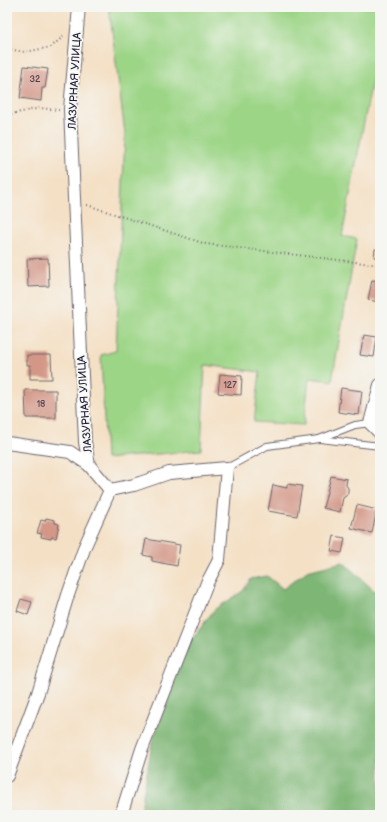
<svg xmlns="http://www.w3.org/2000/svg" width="387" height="822" viewBox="0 0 387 822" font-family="'Balsamiq Sans',sans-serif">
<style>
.green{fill:#9dd587;stroke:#607c61}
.forest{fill:#7eb674;stroke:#506c58}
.building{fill:#d39687}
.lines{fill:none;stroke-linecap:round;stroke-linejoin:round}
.service-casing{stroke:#6c646b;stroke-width:8}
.minor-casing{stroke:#6c646b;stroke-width:14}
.path{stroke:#6c646b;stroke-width:2;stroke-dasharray:1 3;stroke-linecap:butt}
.service{stroke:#fff;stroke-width:6}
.minor{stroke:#fff;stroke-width:12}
.labels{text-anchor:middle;stroke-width:3.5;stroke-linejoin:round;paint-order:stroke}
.number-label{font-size:9px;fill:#4e3f4e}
.street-label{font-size:11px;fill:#22223b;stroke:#f6f6f2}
</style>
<rect width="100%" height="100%" fill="#f6f6f2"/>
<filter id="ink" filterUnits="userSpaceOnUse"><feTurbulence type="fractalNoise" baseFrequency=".025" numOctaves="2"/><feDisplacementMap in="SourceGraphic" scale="8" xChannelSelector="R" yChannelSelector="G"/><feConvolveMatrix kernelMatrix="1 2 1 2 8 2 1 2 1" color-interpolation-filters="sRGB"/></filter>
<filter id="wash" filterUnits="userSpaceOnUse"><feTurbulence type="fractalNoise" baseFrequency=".012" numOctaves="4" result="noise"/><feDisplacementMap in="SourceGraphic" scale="16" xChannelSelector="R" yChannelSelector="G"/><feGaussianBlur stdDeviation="0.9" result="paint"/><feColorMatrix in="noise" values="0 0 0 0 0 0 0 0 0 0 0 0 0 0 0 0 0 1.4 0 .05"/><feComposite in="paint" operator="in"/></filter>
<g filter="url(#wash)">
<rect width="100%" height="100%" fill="#f4e0c5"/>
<polygon class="green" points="109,7 380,7 380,52 371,86 342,236 357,239 332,381 309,378 304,425 254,422 260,372 205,365 201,450 106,459 101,355 116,351 125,134"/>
<polygon class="forest" points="343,562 380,596 380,815 140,814 152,743 186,647 214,610 243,591 251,579 267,576 283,589 307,571"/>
<g id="blocks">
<g class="building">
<polygon points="24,66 48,69 45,88 42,88 41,101 20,98"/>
<polygon points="375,249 380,249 380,258 374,257"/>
<polygon points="48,258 49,286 28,287 27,259"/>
<polygon points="372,280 380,281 380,302 368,300"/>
<polygon points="364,335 377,337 374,357 360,355"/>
<polygon points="27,355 51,355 52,379 30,379 30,365 27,365"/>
<polygon points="220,374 242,376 241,395 218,393"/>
<polygon points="341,388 362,391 359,415 338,412"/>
<polygon points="25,390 56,390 56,418 26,418"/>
<polygon points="331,476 347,479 346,485 348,488 348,492 346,496 343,498 340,512 323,508"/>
<polygon points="287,484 302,486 297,516 268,511 273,485 287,488"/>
<polygon points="357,505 377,510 372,533 351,528"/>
<polygon points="46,518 55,520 55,523 59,524 56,538 52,537 51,539 41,537 42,534 37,533 41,520 45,521"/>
<polygon points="334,536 345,538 342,553 331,551"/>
<polygon points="146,539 180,545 177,566 152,561 152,557 143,555"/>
<polygon points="21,599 32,602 28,615 17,611"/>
</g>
</g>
</g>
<g filter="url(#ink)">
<use href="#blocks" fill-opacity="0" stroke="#6c646b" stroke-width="1"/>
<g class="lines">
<defs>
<g id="service">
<polyline points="320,439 380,446"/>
<polyline points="227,468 267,446 319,439 355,425 370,423"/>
</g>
<g id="minor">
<polyline points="380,385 370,423 380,433"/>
<polyline points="7,443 70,452 89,465"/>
<polyline points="110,490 134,485 169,473 227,468 219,560 207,583 142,749 121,815"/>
<polyline points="7,776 38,693 68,595 85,546 110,490 89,465 85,442 70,109 79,7"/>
</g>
</defs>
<use href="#service" class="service-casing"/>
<use href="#minor" class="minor-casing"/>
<g class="path">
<polyline points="7,49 25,52 51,47 65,35"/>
<polyline points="7,115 40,108 59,110"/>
<polyline points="87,205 206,244 380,265"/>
</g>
<use href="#service" class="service"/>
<use href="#minor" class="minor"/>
</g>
</g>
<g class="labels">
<g class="number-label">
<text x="35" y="82">32</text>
<text x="230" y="388">127</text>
<text x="41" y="407">18</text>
</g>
<g class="street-label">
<text transform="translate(74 81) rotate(-87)" y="4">ЛАЗУРНАЯ УЛИЦА</text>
<text transform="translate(84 404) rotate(-94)" y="4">ЛАЗУРНАЯ УЛИЦА</text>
</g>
</g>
<rect width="387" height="822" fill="none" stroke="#f6f6f2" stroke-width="24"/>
</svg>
